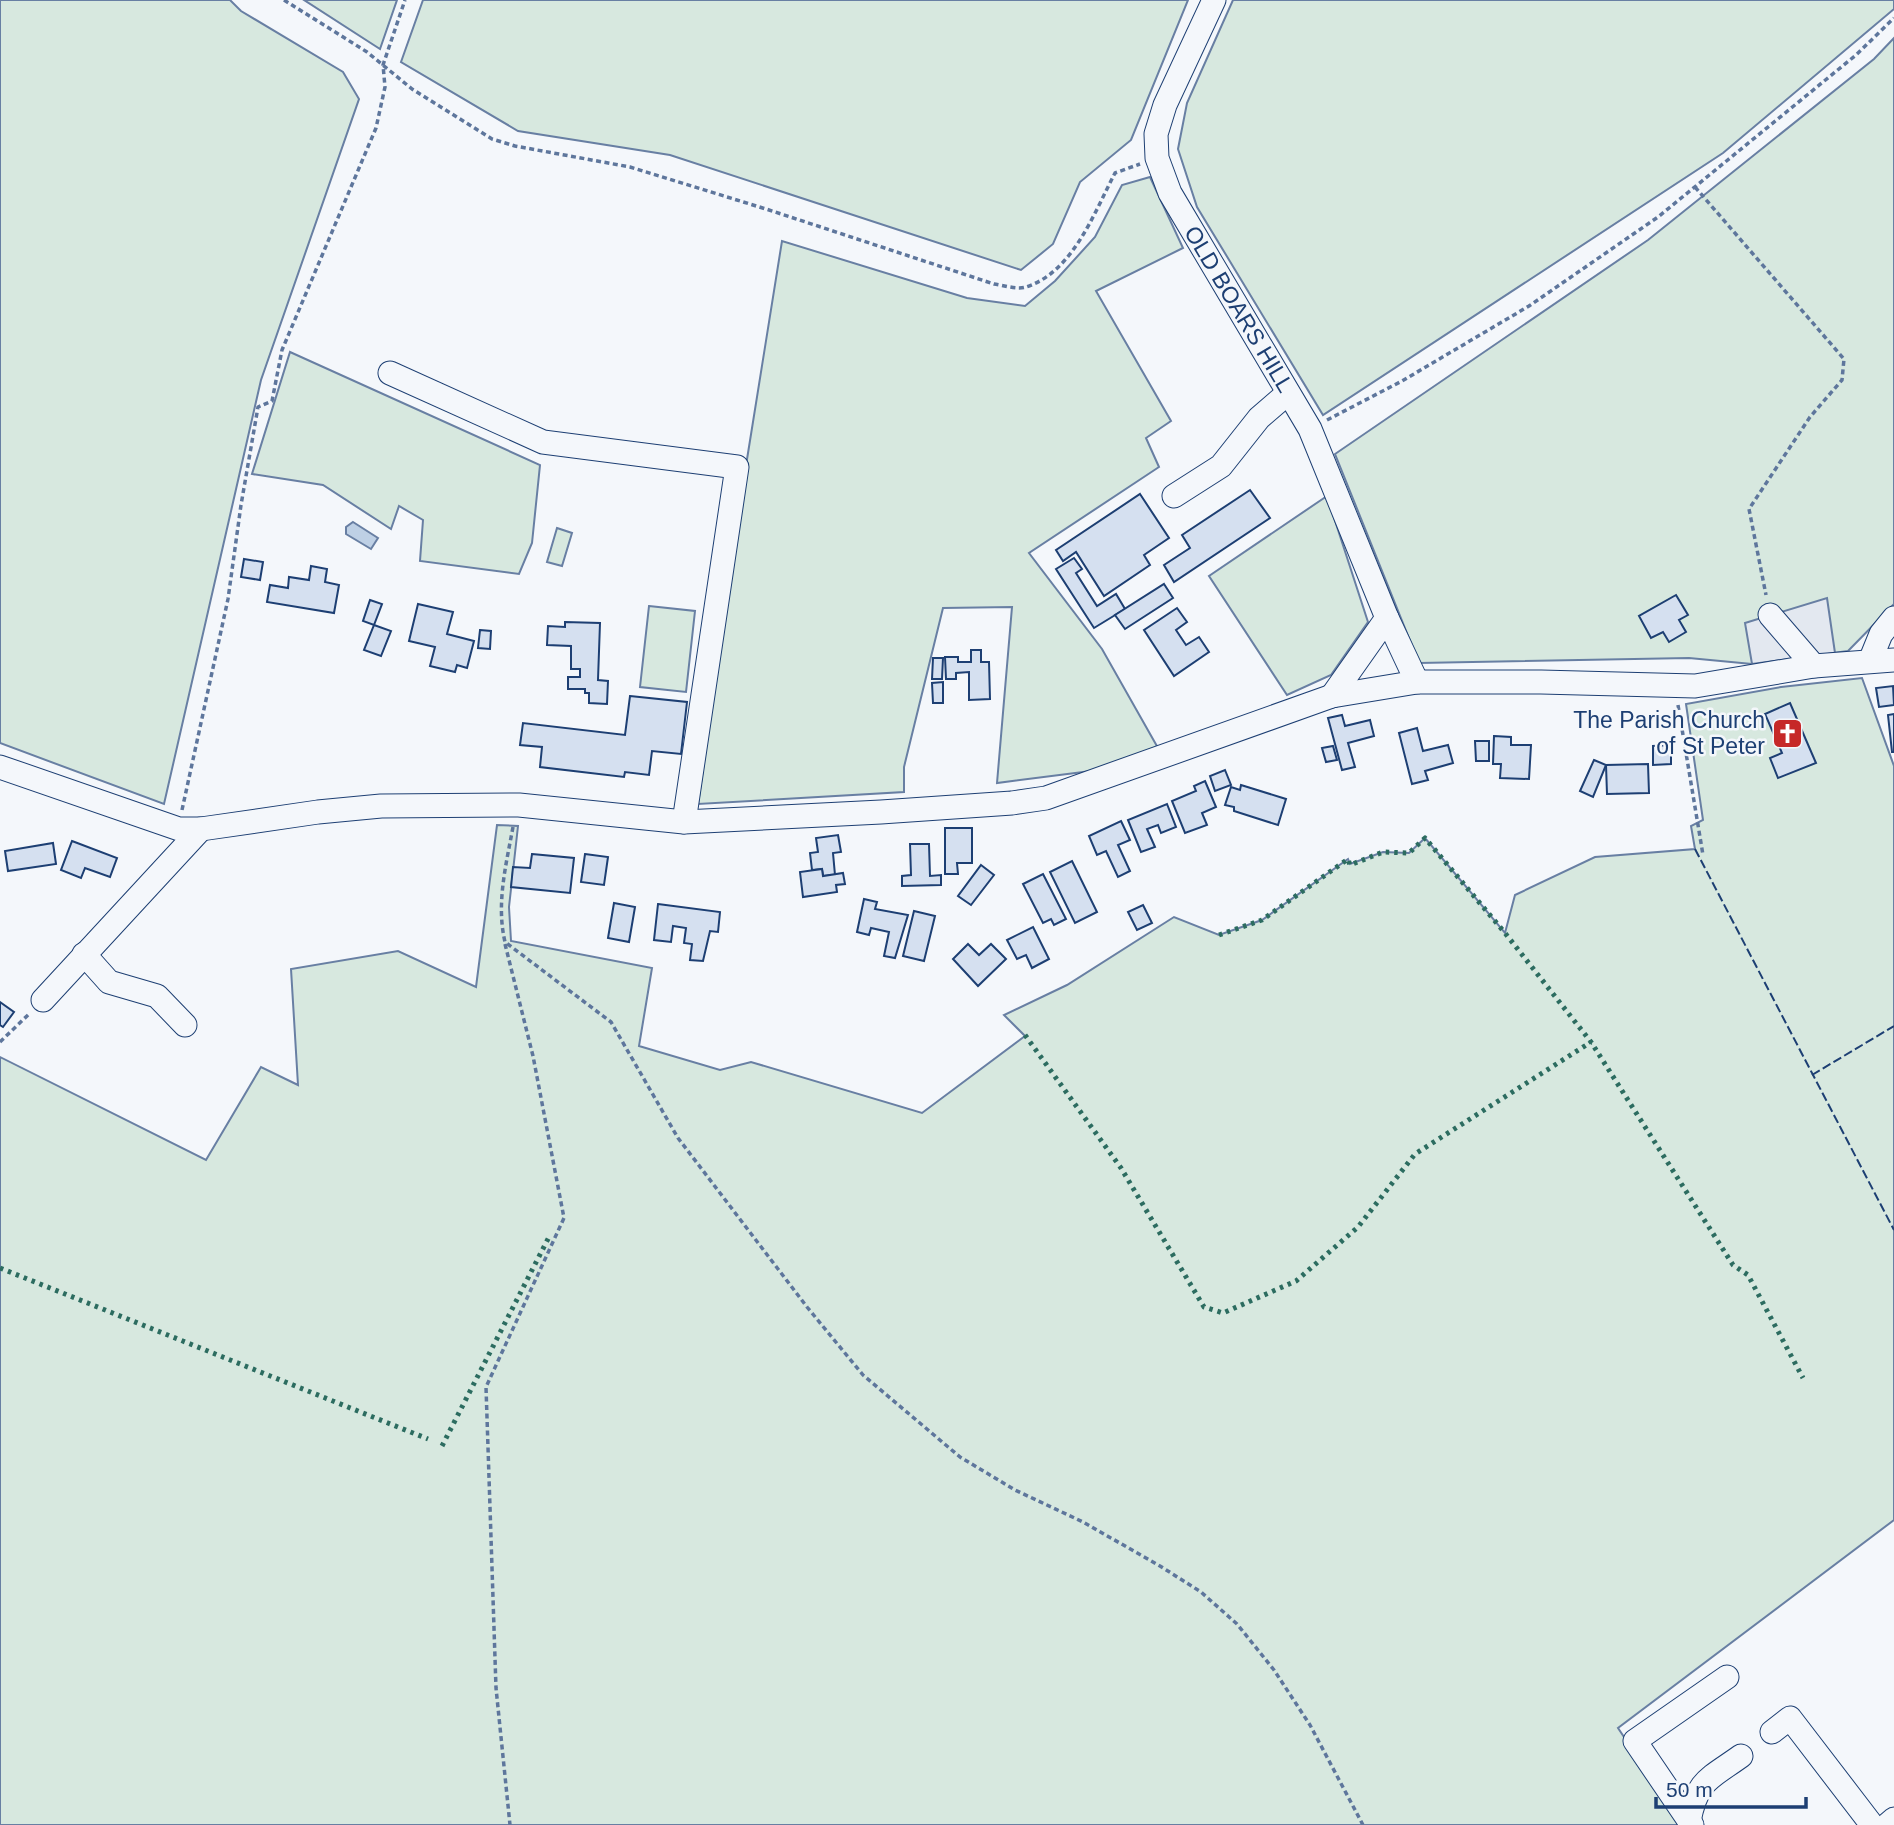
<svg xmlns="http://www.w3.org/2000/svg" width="1894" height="1825" viewBox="0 0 1894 1825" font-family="Helvetica,sans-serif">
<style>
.green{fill:#d7e8df;stroke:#687fa3;stroke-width:2}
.parking{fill:#e3e8f0;stroke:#687fa3;stroke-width:2}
.water{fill:#bed0e5;stroke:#687fa3;stroke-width:2}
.building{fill:#d5e0f0;stroke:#1d3f73;stroke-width:2}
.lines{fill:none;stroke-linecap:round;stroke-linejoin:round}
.minor-casing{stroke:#1d3f73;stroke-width:25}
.path{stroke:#5e769c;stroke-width:3.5;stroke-dasharray:5 3.5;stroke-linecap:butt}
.minor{stroke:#f4f7fb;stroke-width:23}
.hedge{stroke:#2c6c60;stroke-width:5;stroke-dasharray:3.5 5;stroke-linecap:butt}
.fence{stroke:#1d3f73;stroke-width:2;stroke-dasharray:9 3.5;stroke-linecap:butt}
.labels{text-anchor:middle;stroke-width:5;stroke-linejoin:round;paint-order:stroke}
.street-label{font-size:23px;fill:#1d3f73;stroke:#f4f7fb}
.poi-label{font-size:23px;fill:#1d3f73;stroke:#f4f7fb;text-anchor:end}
</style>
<rect width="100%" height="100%" fill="#f4f7fb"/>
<g class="green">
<polygon points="0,0 230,0 241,11 343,72 359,99 261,380 164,804 0,743"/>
<polygon points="304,0 397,0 380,49"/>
<polygon points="423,0 1188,0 1131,140 1080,182 1053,244 1021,270 670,155 518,131 401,62"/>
<polygon points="1233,0 1894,0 1894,9 1723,153 1323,415 1197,207 1178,149 1187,103"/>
<polygon points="1894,38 1894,604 1848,651 1752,664 1689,658 1419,663 1335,454 1648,240 1874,59"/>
<polygon points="1150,177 1183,248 1096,291 1171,421 1146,438 1159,467 1029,553 1102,649 1158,748 1091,771 997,783 1012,607 943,608 904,767 904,792 698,804 744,478 782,241 967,298 1025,306 1055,281 1095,237 1122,185"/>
<polygon points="290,352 540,465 532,543 519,574 420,561 423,520 399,506 391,529 323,485 252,474"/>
<polygon points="1327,496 1368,622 1331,675 1287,695 1209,576"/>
<polygon points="557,528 572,533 562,566 547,562"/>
<polygon points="649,606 695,611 686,692 640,687"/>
<polygon points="1862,678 1894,766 1894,1520 1618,1728 1683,1825 0,1825 0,1057 206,1160 261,1067 298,1085 291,969 398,951 476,987 497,825 518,826 509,907 511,941 652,968 639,1046 720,1070 751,1062 922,1113 1025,1036 1004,1015 1067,985 1174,917 1219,935 1262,920 1348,859 1350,864 1383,852 1409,853 1425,838 1505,933 1515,895 1595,857 1695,849 1691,826 1703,820 1686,704 1781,687"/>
</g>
<polygon class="parking" points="1827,598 1835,653 1752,664 1745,623"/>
<polygon class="water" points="353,522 378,538 371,549 346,534 346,527"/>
<g class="building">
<polygon points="1250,490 1270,518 1174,582 1164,565 1190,548 1182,535"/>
<polygon points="1140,494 1169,538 1144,555 1150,565 1104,596 1076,552 1063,561 1056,550"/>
<polygon points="1074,558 1082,569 1076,573 1097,606 1116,594 1125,609 1094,628 1056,569"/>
<polygon points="244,559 263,562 260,580 241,577"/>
<polygon points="311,566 327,569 325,582 339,585 334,613 267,602 270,585 288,588 289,577 309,580"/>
<polygon points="1164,584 1173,598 1125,629 1115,615"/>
<polygon points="1676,595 1688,615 1679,620 1686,632 1669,642 1663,632 1651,638 1639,616"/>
<polygon points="370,600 382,604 374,625 363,621"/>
<polygon points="418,604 453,612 447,634 474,641 467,668 457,665 455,672 430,666 435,647 409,641"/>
<polygon points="1177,608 1187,622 1176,630 1186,645 1199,637 1209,652 1174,676 1144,630"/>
<polygon points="565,622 600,623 598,680 608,681 607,704 589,703 589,693 585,693 585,689 568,689 568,677 580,677 580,669 571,669 571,646 547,645 548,626 565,627"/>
<polygon points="374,625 391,631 381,656 364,650"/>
<polygon points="480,630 491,631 490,649 478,648"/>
<polygon points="971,650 981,650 981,662 989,662 990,699 969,700 969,672 956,673 956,679 946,679 945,657 958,657 958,662 971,662"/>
<polygon points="933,658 943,658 942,679 932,679"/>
<polygon points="943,682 943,703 933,703 932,683"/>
<polygon points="1893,686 1894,705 1879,707 1876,688"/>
<polygon points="630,696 687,702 681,754 652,751 649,775 625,772 624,777 540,767 542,747 520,745 523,723 625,735"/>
<polygon points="1790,703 1816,763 1778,778 1770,758 1782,753 1765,714"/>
<polygon points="1894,714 1894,752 1892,752 1888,715"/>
<polygon points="1342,715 1345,726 1370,720 1374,736 1348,743 1355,767 1342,770 1328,718"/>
<polygon points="1417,728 1423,751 1448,745 1453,763 1425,771 1428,780 1412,784 1399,733"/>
<polygon points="1494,736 1511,737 1511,745 1531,745 1529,779 1500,778 1501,764 1493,764"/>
<polygon points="1475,741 1489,741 1489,761 1476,761"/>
<polygon points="1671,745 1671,764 1653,765 1653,746"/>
<polygon points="1333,746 1337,760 1326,762 1322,748"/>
<polygon points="1594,760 1606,765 1593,797 1580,791"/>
<polygon points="1648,764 1649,793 1607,794 1606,765"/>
<polygon points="1225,770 1231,785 1215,791 1210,776"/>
<polygon points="1205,781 1216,807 1202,813 1207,825 1185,833 1172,801 1196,791 1194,786"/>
<polygon points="1241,785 1286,799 1278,825 1234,811 1234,807 1225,805 1231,787 1240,790"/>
<polygon points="1167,804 1176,827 1161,833 1158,825 1147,829 1155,847 1141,852 1128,820"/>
<polygon points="1121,821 1130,840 1118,845 1130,871 1118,877 1106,851 1097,855 1089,836"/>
<polygon points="945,828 972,828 972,863 957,863 958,874 945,874"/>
<polygon points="838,835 841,852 833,853 835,875 823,876 822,869 812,870 810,853 818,852 816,838"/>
<polygon points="72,841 117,858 110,877 85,868 81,878 61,870"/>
<polygon points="53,843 56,864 8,871 5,851"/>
<polygon points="910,844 929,844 930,876 941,875 941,885 902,886 902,876 911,875"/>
<polygon points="532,854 574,858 570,893 511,887 513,867 530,868"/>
<polygon points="585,854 608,857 604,885 581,882"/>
<polygon points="1072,861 1097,912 1075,923 1050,872"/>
<polygon points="981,865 994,875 971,905 958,896"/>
<polygon points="822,869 823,876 843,873 845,884 836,885 837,892 803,897 800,872"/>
<polygon points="1043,874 1066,919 1054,925 1051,919 1043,923 1023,884"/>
<polygon points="864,899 877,902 875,909 908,915 895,958 884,956 889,932 871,928 869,935 857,932"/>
<polygon points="614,903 635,907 629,942 608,938"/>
<polygon points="658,904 720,912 718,932 710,931 703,961 690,960 692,944 684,943 686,928 673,926 671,942 654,940"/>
<polygon points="1143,905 1152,923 1137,930 1128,912"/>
<polygon points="914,911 935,916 924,961 903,956"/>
<polygon points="1033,927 1049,959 1032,968 1026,955 1017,959 1007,940"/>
<polygon points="968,944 979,955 991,944 1006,959 978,986 953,959"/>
<polygon points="0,1002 14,1012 3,1027 0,1025"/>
</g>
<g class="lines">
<defs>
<g id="minor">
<polyline points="1214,0 1165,105 1156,134 1157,158 1170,193 1310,429 1387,618 1417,682"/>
<polyline points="390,373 543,442 737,467 684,822"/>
<polyline points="1174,496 1221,466 1259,418 1288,393"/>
<polyline points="1770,615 1814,666"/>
<polyline points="1870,661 1881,634 1894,618"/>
<polyline points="1332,696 1387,618"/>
<polyline points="0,767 179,829 201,829 318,812 381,806 519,805 684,822 881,812 1012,803 1046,798 1332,696 1417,682 1541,682 1695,686 1814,666 1894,660"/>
<polyline points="84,954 109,982 157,996 185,1025"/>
<polyline points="43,1000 201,829"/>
<polyline points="1772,1732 1790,1718 1872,1825"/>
<path d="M1689,1821C1697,1780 1709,1779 1741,1756"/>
<polyline points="1692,1825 1635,1741 1727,1677"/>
<polyline points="1887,1825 1894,1819"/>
</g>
</defs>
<use href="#minor" class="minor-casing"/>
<g class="path">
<path d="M284,0L367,52L412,89L492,139L515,146L630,167L766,209L994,284C1003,285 1017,290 1026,287C1073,272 1094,213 1115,173L1140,164"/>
<polyline points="1695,187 1844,359 1842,380 1810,417 1749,509 1766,595"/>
<polyline points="1327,420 1402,381 1529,306 1658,217 1856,55 1894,18"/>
<polyline points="1678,705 1703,855"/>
<polyline points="182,810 228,599 241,505 258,407 272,401 282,350 376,128 385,87 383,65 405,0"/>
<path d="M513,827C506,865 496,904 505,942L611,1022L678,1138L807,1307L863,1375L960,1457L1015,1490L1083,1522L1160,1566L1201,1592L1237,1624L1274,1670L1310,1725L1363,1825"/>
<polyline points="505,944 533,1056 564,1218 486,1387 496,1688 510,1825"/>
<polyline points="0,1042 29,1014"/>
</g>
<use href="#minor" class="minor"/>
<g class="hedge">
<polyline points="1219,935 1262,920 1348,859 1350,865 1383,852 1409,853 1425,838 1505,933 1591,1042 1733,1265 1748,1275 1803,1378"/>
<polyline points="1025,1035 1121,1168 1204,1307 1223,1313 1296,1281 1358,1227 1415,1154 1591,1042"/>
<polyline points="0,1268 428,1439"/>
<polyline points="442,1446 550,1235"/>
</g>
<g class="fence">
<polyline points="1695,849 1894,1230"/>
<polyline points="1812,1075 1894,1026"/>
</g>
</g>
<defs>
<symbol id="church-square" viewBox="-11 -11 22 22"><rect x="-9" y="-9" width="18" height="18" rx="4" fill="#c62828" stroke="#f4f7fb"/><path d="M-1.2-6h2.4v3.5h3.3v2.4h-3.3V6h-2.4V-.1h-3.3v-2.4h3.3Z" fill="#fff"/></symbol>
</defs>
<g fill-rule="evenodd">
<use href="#church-square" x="1770" y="716" width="35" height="35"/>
</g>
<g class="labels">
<g class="street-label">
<text transform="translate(1239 309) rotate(59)" y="8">OLD BOARS HILL</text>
</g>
<g class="poi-label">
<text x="1765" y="728">The Parish Church<tspan x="1765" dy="26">of St Peter</tspan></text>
</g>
</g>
<path d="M1656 1797v10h150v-10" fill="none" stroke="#1d3f73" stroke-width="3.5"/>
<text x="1666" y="1797" font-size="21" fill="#1d3f73" stroke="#f4f7fb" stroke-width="5" paint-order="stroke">50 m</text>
</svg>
